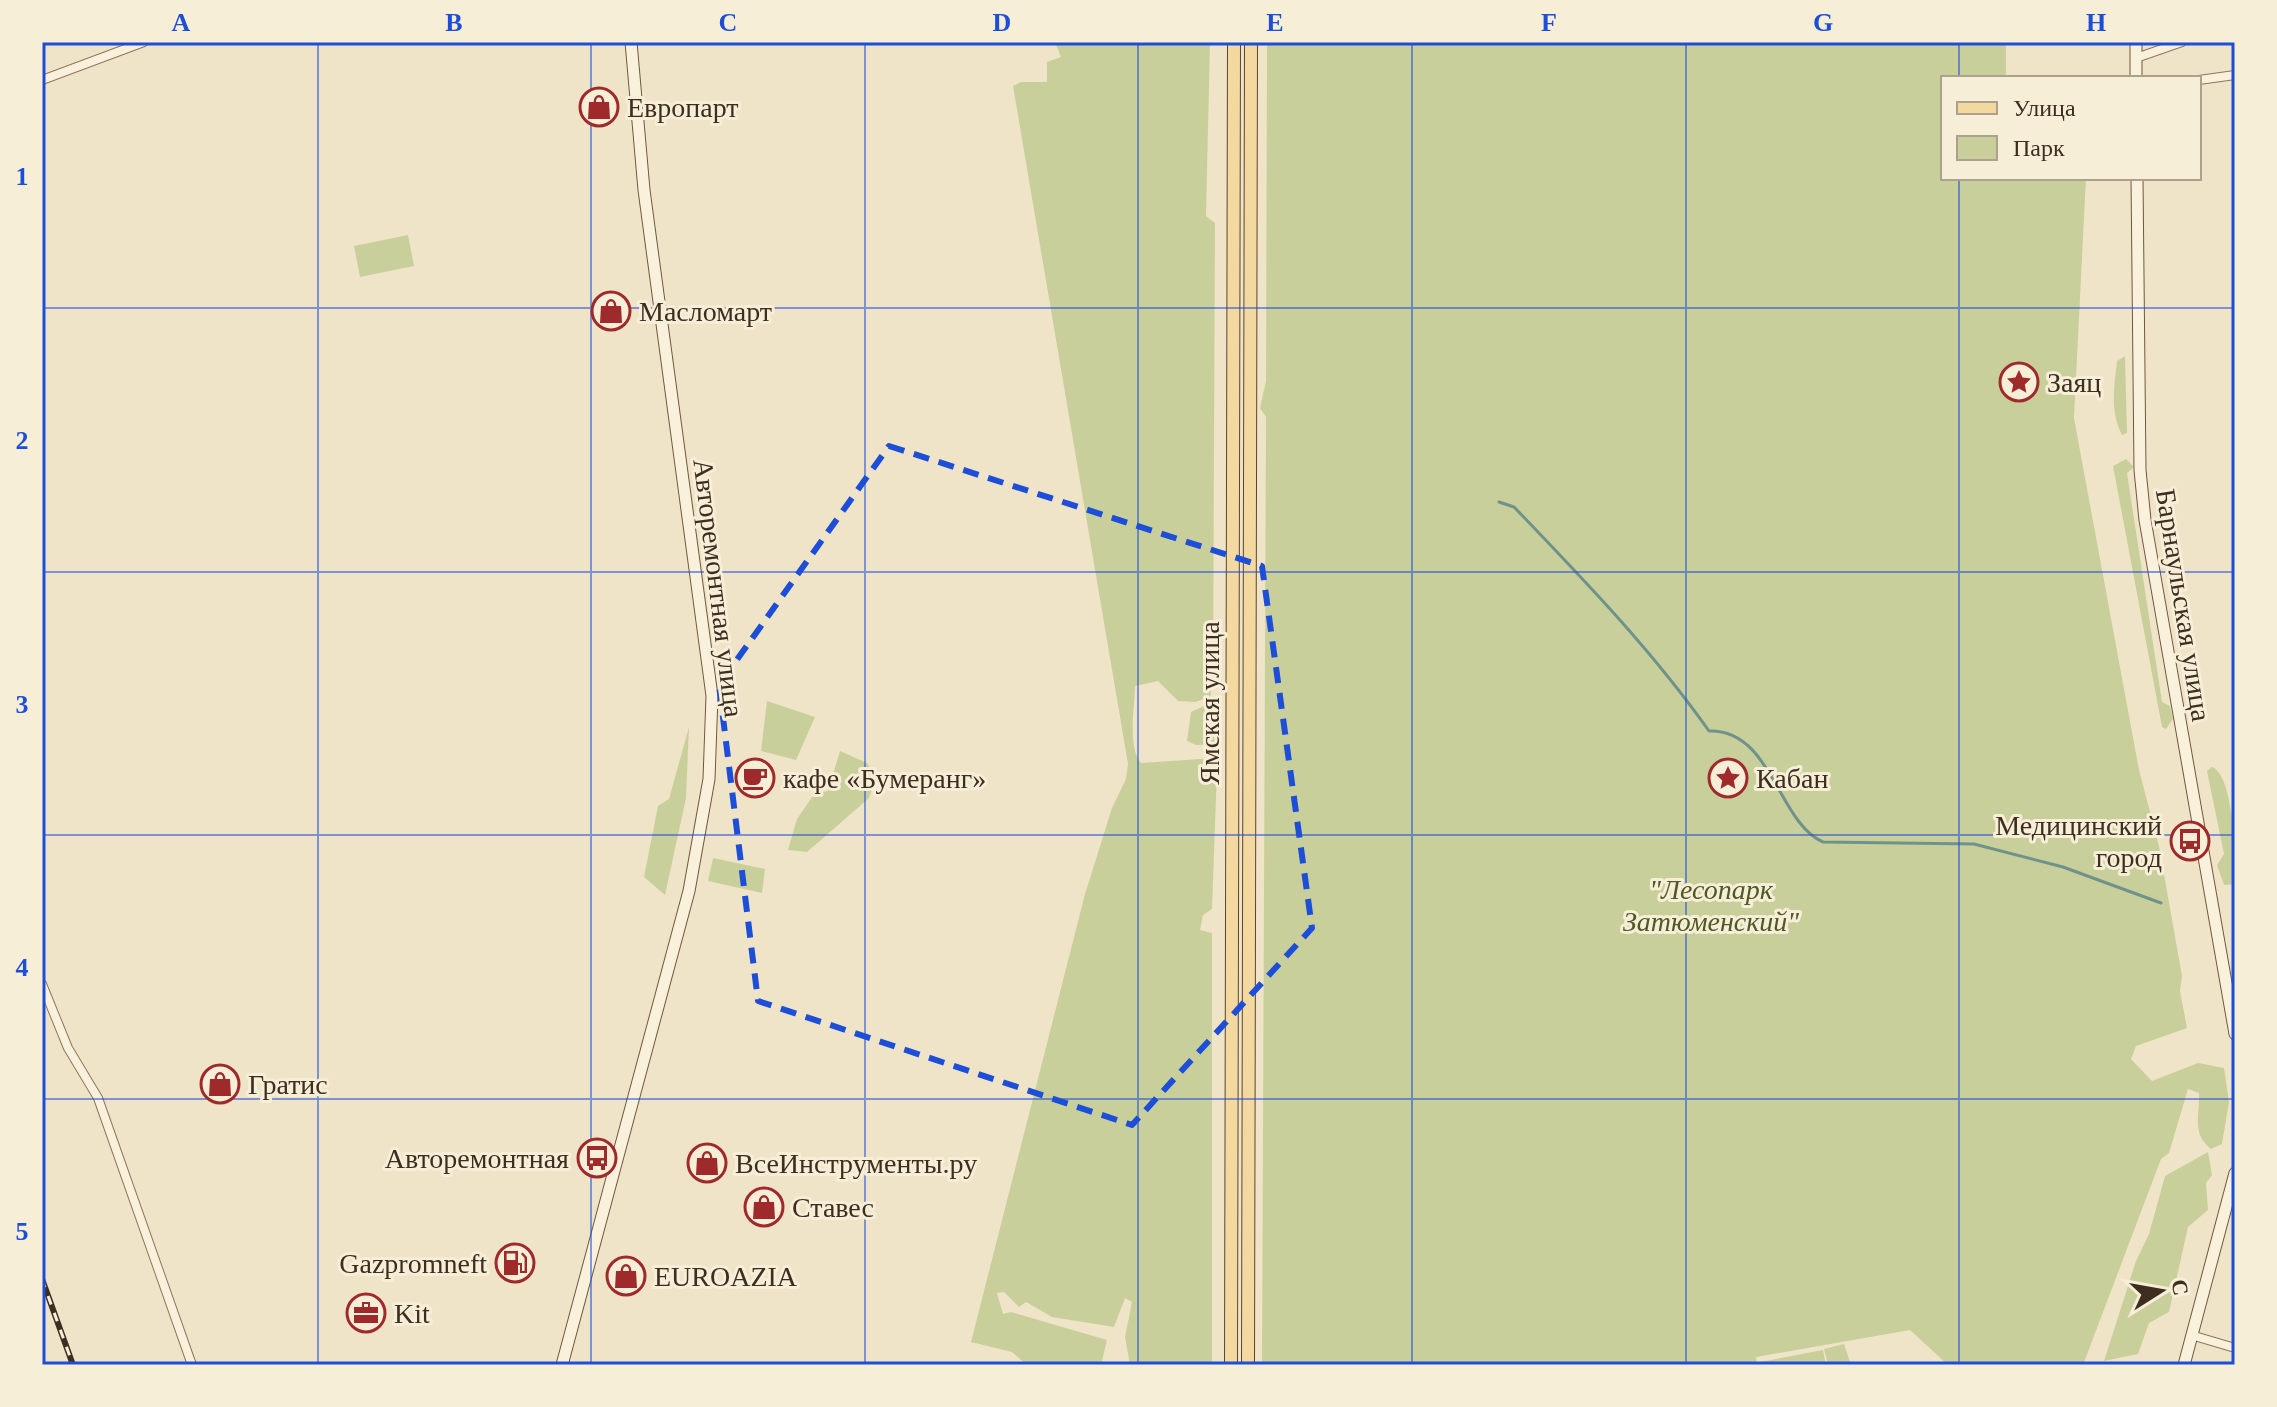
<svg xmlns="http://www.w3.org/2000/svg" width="2277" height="1407" viewBox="0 0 2277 1407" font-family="'Times New Roman',serif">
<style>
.green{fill:#c9cf9b}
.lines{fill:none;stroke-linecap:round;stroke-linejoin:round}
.stream{stroke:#6f938a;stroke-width:3}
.street-casing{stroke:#8d765c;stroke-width:10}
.secondary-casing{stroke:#6f573f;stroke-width:13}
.primary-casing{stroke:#5b4430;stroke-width:14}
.street{stroke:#faf1dc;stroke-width:8}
.secondary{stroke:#faf1dc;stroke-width:11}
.primary{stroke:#f3d9a0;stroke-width:12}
.rail-casing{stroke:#3d2e20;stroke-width:6}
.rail{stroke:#f7eed8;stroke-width:3;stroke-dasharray:9;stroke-linecap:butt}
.marked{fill:none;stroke:#1d4ed8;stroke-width:6;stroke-dasharray:16 10;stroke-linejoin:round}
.grid{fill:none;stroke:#1d4ed8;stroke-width:2;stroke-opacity:0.55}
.labels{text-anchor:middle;stroke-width:6;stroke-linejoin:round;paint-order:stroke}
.poi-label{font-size:28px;fill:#3d2e20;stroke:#f7eed8;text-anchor:start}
.street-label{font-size:28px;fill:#3d2e20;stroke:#f7eed8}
.park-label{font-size:28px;font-style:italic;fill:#4d5a26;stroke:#f7eed8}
.neatline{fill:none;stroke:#1d4ed8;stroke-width:3}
.grid-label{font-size:26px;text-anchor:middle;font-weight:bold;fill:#1d4ed8}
</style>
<rect width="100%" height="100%" fill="#f0e4c8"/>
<g class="green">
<path d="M1055,42H1210L1206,216L1215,223L1213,682L1210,697L1195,702L1178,701L1158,681L1135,686C1135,707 1127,746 1141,763L1215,758L1217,769L1212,909L1203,915L1200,930L1212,933V1365H1130L1125,1337L1132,1302L1125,1298L1114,1327L1052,1317L1026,1302L1019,1307L1004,1292L997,1293L1003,1314L1011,1312L1107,1340L1101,1365H1027L1012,1352L971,1342L1085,894L1112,808L1126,779L1128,764L1013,86L1021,82H1047V62L1061,57Z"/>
<path d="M1267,42H2006V78H1943V178H2086L2074,418L2139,770L2159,846L2182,976L2180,991L2187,1028L2136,1046L2131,1059L2152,1081L2198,1063L2224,1068L2229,1102L2222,1144L2211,1149C2191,1134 2200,1114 2199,1093L2188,1089L2169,1153L2161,1159L2083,1365H1948L1910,1330L1756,1357L1757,1365H1262L1266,417L1260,408L1266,381Z"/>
<polygon points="408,235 414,266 360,277 354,246"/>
<path d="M2125,356L2127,433L2122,435C2110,411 2114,387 2117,361Z"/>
<polygon points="2126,459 2134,467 2127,473 2162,702 2170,706 2173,719 2166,729 2162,727 2113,466"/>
<polygon points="767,701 815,717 796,760 761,751"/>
<polygon points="1204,706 1215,711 1219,744 1196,745 1187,741 1191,712"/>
<polygon points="689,727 686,798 665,895 644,877 658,806 669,799"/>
<polygon points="840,751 867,763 876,777 869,798 807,852 788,850 797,819 815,793 828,791"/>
<path d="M2212,767C2235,776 2235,861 2235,884L2224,885L2217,865L2224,854L2207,771Z"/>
<polygon points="713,858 765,869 762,893 708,881"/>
<polygon points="2208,1152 2212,1175 2206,1183 2208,1210 2188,1227 2169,1312 2149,1323 2138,1354 2104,1361 2136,1261 2149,1234 2165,1176"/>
<polygon points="1844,1344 1851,1365 1828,1365 1824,1349"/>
<polygon points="1823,1350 1826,1365 1761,1365 1760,1362"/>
</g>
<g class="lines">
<path class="stream" d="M1499,502L1514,507C1583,579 1651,649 1709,731C1772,729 1778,823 1823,842L1974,844L2063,867L2161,903"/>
<defs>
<g id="street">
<polyline points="2136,58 2182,42"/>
<polyline points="42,80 144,42"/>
<polyline points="2199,80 2235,75"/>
<polyline points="42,984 68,1048 98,1098 192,1365"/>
<polyline points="2191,1335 2235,1348"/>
</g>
<g id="secondary">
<polyline points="2136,42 2136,78"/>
<polyline points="2137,178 2140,470 2145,520 2235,1034"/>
<polyline points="562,1365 689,891 709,779 712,696 644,190 631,42"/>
<polyline points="2184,1365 2235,1173"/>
</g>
<g id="primary">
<polyline points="1231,1365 1234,42"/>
<polyline points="1248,1365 1251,42"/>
</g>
</defs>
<use href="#street" class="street-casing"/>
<use href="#secondary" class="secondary-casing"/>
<use href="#primary" class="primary-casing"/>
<use href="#street" class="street"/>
<use href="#secondary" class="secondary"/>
<use href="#primary" class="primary"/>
<defs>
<polyline id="rail" points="42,1279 73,1365"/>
</defs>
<use href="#rail" class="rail-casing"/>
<use href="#rail" class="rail"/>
</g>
<path class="marked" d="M889,446L1262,566L1312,928L1132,1125L758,1001L719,685Z"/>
<path class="grid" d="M318,42V1365M591,42V1365M865,42V1365M1138,42V1365M1412,42V1365M1686,42V1365M1959,42V78M1959,178V1365M42,308H2235M42,572H2235M42,835H2235M42,1099H2235"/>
<defs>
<symbol id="shop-ring" viewBox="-11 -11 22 22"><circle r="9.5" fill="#f7eed8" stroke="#9e2a2b" stroke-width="1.5"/><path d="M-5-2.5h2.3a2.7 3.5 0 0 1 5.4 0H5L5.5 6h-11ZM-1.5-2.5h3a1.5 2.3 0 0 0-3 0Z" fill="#9e2a2b"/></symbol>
<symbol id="sight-ring" viewBox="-11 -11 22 22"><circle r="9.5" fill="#f7eed8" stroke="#9e2a2b" stroke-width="1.5"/><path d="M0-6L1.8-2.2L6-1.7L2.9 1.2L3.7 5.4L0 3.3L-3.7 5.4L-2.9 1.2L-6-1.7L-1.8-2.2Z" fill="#9e2a2b"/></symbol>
<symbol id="cafe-ring" viewBox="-11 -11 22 22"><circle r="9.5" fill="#f7eed8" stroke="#9e2a2b" stroke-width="1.5"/><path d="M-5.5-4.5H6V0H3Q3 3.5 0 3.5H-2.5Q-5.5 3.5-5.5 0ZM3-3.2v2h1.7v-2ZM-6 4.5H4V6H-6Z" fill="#9e2a2b"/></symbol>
<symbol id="bus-ring" viewBox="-11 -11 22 22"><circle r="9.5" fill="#f7eed8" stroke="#9e2a2b" stroke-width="1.5"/><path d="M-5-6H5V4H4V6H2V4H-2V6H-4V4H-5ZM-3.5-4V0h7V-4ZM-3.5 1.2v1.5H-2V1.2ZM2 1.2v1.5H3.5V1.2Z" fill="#9e2a2b"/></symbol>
<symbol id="fuel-ring" viewBox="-11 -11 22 22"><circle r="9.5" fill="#f7eed8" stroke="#9e2a2b" stroke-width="1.5"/><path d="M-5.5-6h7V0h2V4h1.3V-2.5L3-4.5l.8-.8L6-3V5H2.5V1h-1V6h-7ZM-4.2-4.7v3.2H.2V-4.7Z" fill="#9e2a2b"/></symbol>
<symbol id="office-ring" viewBox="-11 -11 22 22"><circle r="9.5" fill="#f7eed8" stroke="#9e2a2b" stroke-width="1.5"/><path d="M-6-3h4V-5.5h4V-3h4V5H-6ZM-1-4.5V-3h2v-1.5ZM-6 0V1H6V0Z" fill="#9e2a2b"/></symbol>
</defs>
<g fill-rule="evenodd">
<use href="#shop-ring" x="577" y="85" width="44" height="44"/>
<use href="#shop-ring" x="589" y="289" width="44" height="44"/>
<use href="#sight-ring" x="1997" y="360" width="44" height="44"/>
<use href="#cafe-ring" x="733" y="756" width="44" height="44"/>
<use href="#sight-ring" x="1706" y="756" width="44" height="44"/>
<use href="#bus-ring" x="2168" y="819" width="44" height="44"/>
<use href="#shop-ring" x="198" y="1062" width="44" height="44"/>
<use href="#bus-ring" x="575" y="1136" width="44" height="44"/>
<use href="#shop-ring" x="685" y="1141" width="44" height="44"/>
<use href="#shop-ring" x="742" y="1185" width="44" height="44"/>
<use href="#fuel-ring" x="493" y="1241" width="44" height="44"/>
<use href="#shop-ring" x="604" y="1254" width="44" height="44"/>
<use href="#office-ring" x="344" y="1291" width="44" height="44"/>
</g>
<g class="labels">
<g class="poi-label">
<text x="627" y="117">Европарт</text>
<text x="639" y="321">Масломарт</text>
<text x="2047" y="392">Заяц</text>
<text x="783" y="788">кафе «Бумеранг»</text>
<text x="1756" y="788">Кабан</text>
<text x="2162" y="835" text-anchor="end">Медицинский<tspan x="2162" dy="32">город</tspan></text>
<text x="248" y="1094">Гратис</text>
<text x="569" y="1168" text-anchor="end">Авторемонтная</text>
<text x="735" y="1173">ВсеИнструменты.ру</text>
<text x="792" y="1217">Ставес</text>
<text x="487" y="1273" text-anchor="end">Gazpromneft</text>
<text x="654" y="1286">EUROAZIA</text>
<text x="394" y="1323">Kit</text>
</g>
<g class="street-label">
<text transform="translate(719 588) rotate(83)" y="10">Авторемонтная улица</text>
<text transform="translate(2184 605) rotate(81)" y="10">Барнаульская улица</text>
<text transform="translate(1209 703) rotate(-90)" y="10">Ямская улица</text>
</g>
<g class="park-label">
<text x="1711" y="899">"Лесопарк<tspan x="1711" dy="32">Затюменский"</tspan></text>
</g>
</g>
<rect width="2277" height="1407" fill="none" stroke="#f7eed8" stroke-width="88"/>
<rect x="1941" y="76" width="260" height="104" fill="#f7eed8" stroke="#ada18e" stroke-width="2"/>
<rect x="1957" y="102" width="40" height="12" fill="#f3d9a0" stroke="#ada18e" stroke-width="2"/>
<text x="2013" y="116" font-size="24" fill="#3d2e20">Улица</text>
<rect x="1957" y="136" width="40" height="24" fill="#c9cf9b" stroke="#ada18e" stroke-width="2"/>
<text x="2013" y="156" font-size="24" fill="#3d2e20">Парк</text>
<g transform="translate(2161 1291) rotate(79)" stroke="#f7eed8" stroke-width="6" paint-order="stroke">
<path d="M0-6L14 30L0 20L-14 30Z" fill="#3d2e20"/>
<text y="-12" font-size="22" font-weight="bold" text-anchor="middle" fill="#3d2e20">С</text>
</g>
<rect x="44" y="44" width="2189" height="1319" class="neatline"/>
<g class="grid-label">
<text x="181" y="31">A</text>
<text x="454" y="31">B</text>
<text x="728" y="31">C</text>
<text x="1002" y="31">D</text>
<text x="1275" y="31">E</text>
<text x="1549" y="31">F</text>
<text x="1823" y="31">G</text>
<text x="2096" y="31">H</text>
<text x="22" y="185">1</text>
<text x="22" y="449">2</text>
<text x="22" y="713">3</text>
<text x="22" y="976">4</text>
<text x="22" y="1240">5</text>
</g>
</svg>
